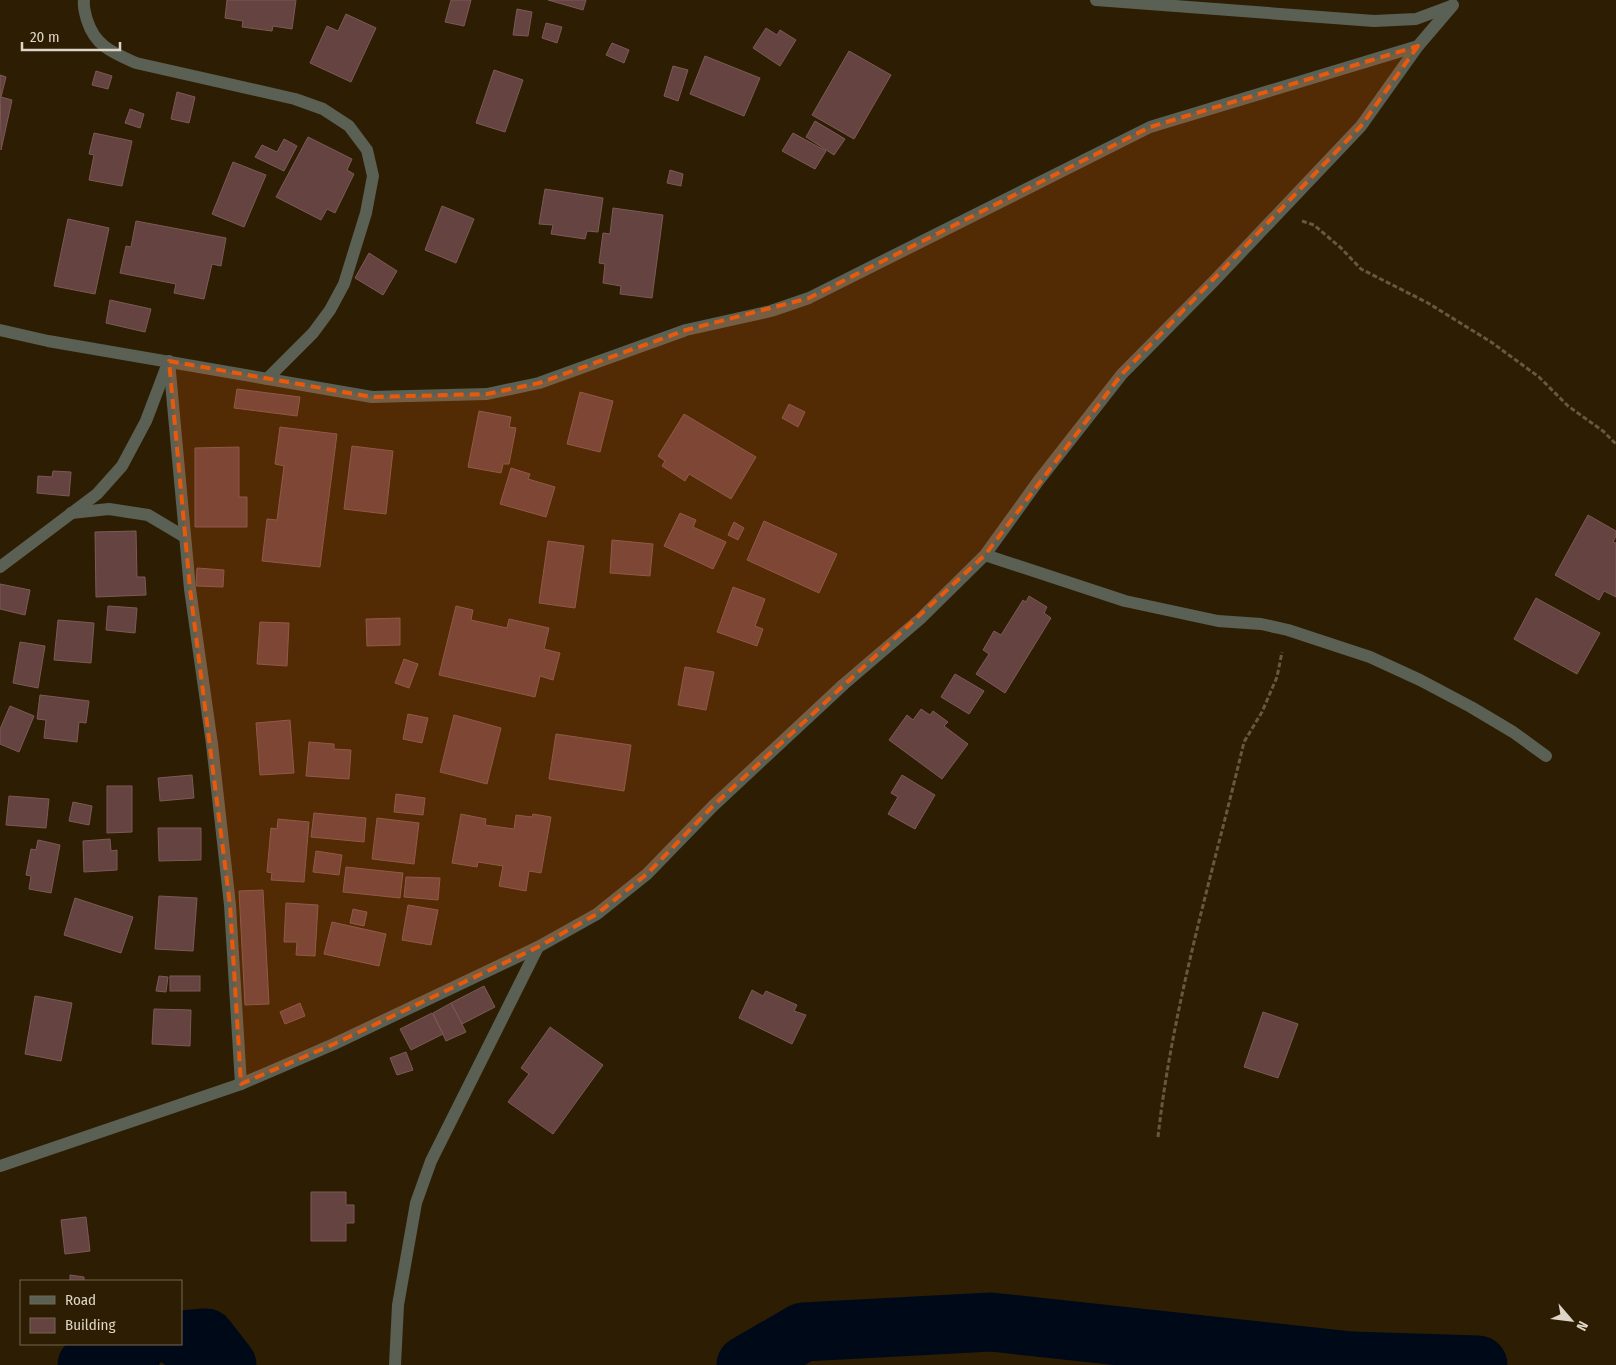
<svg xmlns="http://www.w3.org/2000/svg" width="1616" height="1365" viewBox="0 0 1616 1365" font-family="'Fira Sans Condensed',sans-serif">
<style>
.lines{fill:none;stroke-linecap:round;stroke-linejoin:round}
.river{stroke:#000918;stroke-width:59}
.building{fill:#654340;stroke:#7c5956}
.path{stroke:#665841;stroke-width:3;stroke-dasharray:5 2.5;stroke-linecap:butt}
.minor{stroke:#5a6053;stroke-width:12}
.marked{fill:#e8590c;fill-opacity:0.2;stroke:#e8590c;stroke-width:4;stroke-dasharray:10 6;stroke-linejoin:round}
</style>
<rect width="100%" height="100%" fill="#2d1e03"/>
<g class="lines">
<g class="river">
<polyline points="181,1340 206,1338 227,1365"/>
<polyline points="87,1365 138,1344"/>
<polyline points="746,1365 803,1332 991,1322 1351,1361 1478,1365"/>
</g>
</g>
<g class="building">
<polygon points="227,0 296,0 292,29 273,26 272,31 242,27 243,21 225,18"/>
<polygon points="451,0 471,0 464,26 445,22"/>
<polygon points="548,0 586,0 583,10"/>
<polygon points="517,9 532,12 528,36 513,35"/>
<polygon points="346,14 376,28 351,82 310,63 327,26 338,31"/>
<polygon points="546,23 562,27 557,43 542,38"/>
<polygon points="766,28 777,35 780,30 796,40 780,66 753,48"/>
<polygon points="612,43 629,50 624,63 606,55"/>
<polygon points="849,51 891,75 854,139 812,115"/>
<polygon points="705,56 760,78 744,116 690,94"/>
<polygon points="673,66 688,70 678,101 664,96"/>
<polygon points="494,70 523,80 505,132 476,123"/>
<polygon points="96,71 112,76 108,89 92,85"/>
<polygon points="0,75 6,77 1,97 12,100 1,150"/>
<polygon points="177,92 195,97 189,123 171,119"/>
<polygon points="130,109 144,114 140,128 125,123"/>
<polygon points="815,121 845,139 834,155 806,137"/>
<polygon points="94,133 132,141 122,186 89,180 94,155 89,154"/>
<polygon points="793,133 826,151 815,169 782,151"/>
<polygon points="308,137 352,159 347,170 354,174 335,213 327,209 321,220 276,197"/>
<polygon points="284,139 297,146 284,171 255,157 262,145 277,152"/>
<polygon points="233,162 266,175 244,227 212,214"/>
<polygon points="670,170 683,174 681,186 667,183"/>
<polygon points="545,189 603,198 598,232 587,231 585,239 551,234 553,225 539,224"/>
<polygon points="442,206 474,219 456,263 425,250"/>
<polygon points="613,208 663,215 652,298 620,294 621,286 603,283 605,264 599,263 603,233 610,234"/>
<polygon points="68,219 109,228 95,294 54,286"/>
<polygon points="136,221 226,238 221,266 212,264 204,299 174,293 176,284 120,273 126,246 131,247"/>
<polygon points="369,253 397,271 383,295 355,278"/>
<polygon points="110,300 151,309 145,332 106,323"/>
<polygon points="237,389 300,397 297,416 234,408"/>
<polygon points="580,392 613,401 600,452 567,444"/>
<polygon points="789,404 805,412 798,427 782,418"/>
<polygon points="479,411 511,417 509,427 516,428 509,464 503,464 501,473 468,467"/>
<polygon points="684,414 756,457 731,499 689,474 685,481 662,466 665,461 658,456"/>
<polygon points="280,427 337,434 320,567 262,561 267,519 277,520 284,466 275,464"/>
<polygon points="352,446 393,451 386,514 344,509"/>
<polygon points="239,447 239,497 247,497 247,527 195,527 195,448"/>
<polygon points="511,468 530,474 528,479 555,487 546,517 500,504"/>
<polygon points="53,471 71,472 69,496 37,493 38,476 52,477"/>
<polygon points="680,513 696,520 693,527 726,542 713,569 664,546"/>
<polygon points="1588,515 1616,531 1616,536 1613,542 1616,543 1616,597 1604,591 1599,600 1555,575"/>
<polygon points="764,521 837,554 819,593 747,560"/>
<polygon points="734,522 744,528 738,540 728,535"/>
<polygon points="136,531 137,577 145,577 146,595 96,597 95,532"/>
<polygon points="612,540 653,544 650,576 610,573"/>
<polygon points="548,541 584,546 575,608 539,603"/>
<polygon points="197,568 224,570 223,587 196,586"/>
<polygon points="0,584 30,590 25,615 0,609"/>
<polygon points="733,587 765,599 755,626 763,629 757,646 717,632"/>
<polygon points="1029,596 1047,607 1044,613 1051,618 1005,693 976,674 989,654 983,650 994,631 1001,635 1023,600 1026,602"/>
<polygon points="1536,598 1600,633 1577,674 1514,639"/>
<polygon points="108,606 137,608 135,633 106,630"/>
<polygon points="456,606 473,610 471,620 507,628 509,619 549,628 544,649 560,653 553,680 540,676 535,697 439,675"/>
<polygon points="400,618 400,645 367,646 366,619"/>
<polygon points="58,620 94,623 91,663 54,660"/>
<polygon points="260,622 289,623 287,666 257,664"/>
<polygon points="20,642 45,646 38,688 13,683"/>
<polygon points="404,659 418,664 409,688 395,683"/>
<polygon points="685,667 714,672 706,710 678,705"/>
<polygon points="955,674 984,691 969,714 941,697"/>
<polygon points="40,695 89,701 86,723 79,722 77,742 44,738 46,720 37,719"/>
<polygon points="10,706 34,716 19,752 0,744 0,729"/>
<polygon points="921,709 930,715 933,711 948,722 944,726 968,744 942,779 889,740 907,715 913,720"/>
<polygon points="408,714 428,718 422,743 403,739"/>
<polygon points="454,715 501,728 487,784 440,772"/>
<polygon points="290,720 294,773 260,775 256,723"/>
<polygon points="556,734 631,745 624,791 549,779"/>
<polygon points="309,742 334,744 334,749 351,750 349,779 306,776"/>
<polygon points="192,775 194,798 160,801 158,778"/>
<polygon points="902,775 935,795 915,829 888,814 898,797 891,793"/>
<polygon points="107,786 132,786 132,832 107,833"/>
<polygon points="396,794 425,798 423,815 394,812"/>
<polygon points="9,796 49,799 46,828 6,825"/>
<polygon points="73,802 92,806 89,825 69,821"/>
<polygon points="314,813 366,818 364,842 311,837"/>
<polygon points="461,814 486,819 485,825 514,829 516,815 532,817 533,814 551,817 541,873 529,871 526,891 499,886 503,866 478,862 477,867 452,863"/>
<polygon points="377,818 419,823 414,864 372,859"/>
<polygon points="278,819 309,822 304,882 271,880 272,873 267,872 271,828 277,829"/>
<polygon points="158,828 201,828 201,860 159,861"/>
<polygon points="110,839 111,851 117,850 117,870 84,872 83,841"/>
<polygon points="38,840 60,845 51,893 29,889 31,876 26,875 31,849 36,850"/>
<polygon points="316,851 342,855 339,875 313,872"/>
<polygon points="346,867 403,873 400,898 343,892"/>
<polygon points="406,877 440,878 438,900 404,897"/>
<polygon points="263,890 269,1004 245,1005 239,891"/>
<polygon points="159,896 197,898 193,951 155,949"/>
<polygon points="75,898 133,917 121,953 64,935"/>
<polygon points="286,903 318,905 315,956 296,955 297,942 284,942"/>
<polygon points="408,905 438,910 431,945 402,940"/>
<polygon points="353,909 367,912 364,926 350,923"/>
<polygon points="332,922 386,934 379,966 324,954"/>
<polygon points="159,976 168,977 166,992 156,991"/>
<rect x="170" y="976" width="30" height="15"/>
<polygon points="484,986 495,1007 462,1024 451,1003"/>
<polygon points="752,990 763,996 766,991 797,1005 794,1011 806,1015 792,1044 739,1018"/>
<polygon points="35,996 72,1003 61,1061 25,1054"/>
<polygon points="300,1003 305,1016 285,1024 280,1012"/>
<polygon points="451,1003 466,1032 446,1041 433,1013"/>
<polygon points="154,1009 191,1010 190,1046 152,1044"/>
<polygon points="1263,1012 1298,1024 1278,1078 1244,1067"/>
<polygon points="432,1013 443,1034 411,1050 400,1029"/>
<polygon points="550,1027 603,1065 553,1134 508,1102 529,1074 521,1068"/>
<polygon points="406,1052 413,1070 397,1075 390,1058"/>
<polygon points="311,1192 346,1192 346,1205 354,1205 354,1223 346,1223 346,1241 311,1241"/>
<polygon points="86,1217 90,1251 65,1254 61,1220"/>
<polygon points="70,1275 84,1277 84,1281 70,1281"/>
</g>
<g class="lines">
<g class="path">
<polyline points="1302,221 1314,225 1341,248 1361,269 1428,303 1491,342 1539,377 1568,406 1603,431 1616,444"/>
<path d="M1158,1137C1173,1002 1213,873 1244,742L1262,712L1277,677L1282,652"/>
</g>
<g class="minor">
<path d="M84,0C83,7 85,13 87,20C95,46 113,53 136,63L295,99L323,109L349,126L367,150L373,176L366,213L344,284L330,310L313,333L267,379"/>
<polyline points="1096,0 1374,21 1416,19 1451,6"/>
<polyline points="0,330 48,341 372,397 487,394 539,383 686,330 771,311 809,298 1150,127 1418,46"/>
<polyline points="169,361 190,589 212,744 230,905 241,1084"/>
<polyline points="71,513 109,509 148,515 185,537"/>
<polyline points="985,555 1125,601 1218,621 1261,624 1288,630 1370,657 1420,680 1471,707 1513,732 1546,756"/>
<polyline points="0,567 97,494 122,466 146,421 168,363"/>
<polyline points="0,1166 241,1084 334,1044 538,947 597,914 647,874 713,806 844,684 920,619 985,555 1039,480 1122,374 1213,282 1361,126 1418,46 1453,5"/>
<polyline points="395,1365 398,1305 416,1203 431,1161 538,947"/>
</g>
</g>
<path class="marked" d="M1418,46L1361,126L1122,374L985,555L713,806L647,874L597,914L538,947L334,1044L241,1084L230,905L190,589L169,361L372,397L487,394L539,383L686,330L809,298L1150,127Z"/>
<rect x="20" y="1280" width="162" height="65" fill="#2d1e03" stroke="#746751"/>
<rect x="30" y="1296" width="25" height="8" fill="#5a6053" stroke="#746751"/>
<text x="65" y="1305" font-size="15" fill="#dfd5c6">Road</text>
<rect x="30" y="1318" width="25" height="15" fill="#654340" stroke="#746751"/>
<text x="65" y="1330" font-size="15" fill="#dfd5c6">Building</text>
<g transform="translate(1571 1320) rotate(118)" stroke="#2d1e03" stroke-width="4" paint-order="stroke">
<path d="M0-4L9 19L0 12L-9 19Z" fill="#dfd5c6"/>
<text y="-8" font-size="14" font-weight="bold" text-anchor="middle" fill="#dfd5c6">N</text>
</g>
<path d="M22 42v8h98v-8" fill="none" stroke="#dfd5c6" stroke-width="2.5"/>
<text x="30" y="42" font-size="15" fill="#dfd5c6" stroke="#2d1e03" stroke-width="4" paint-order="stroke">20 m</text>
</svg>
